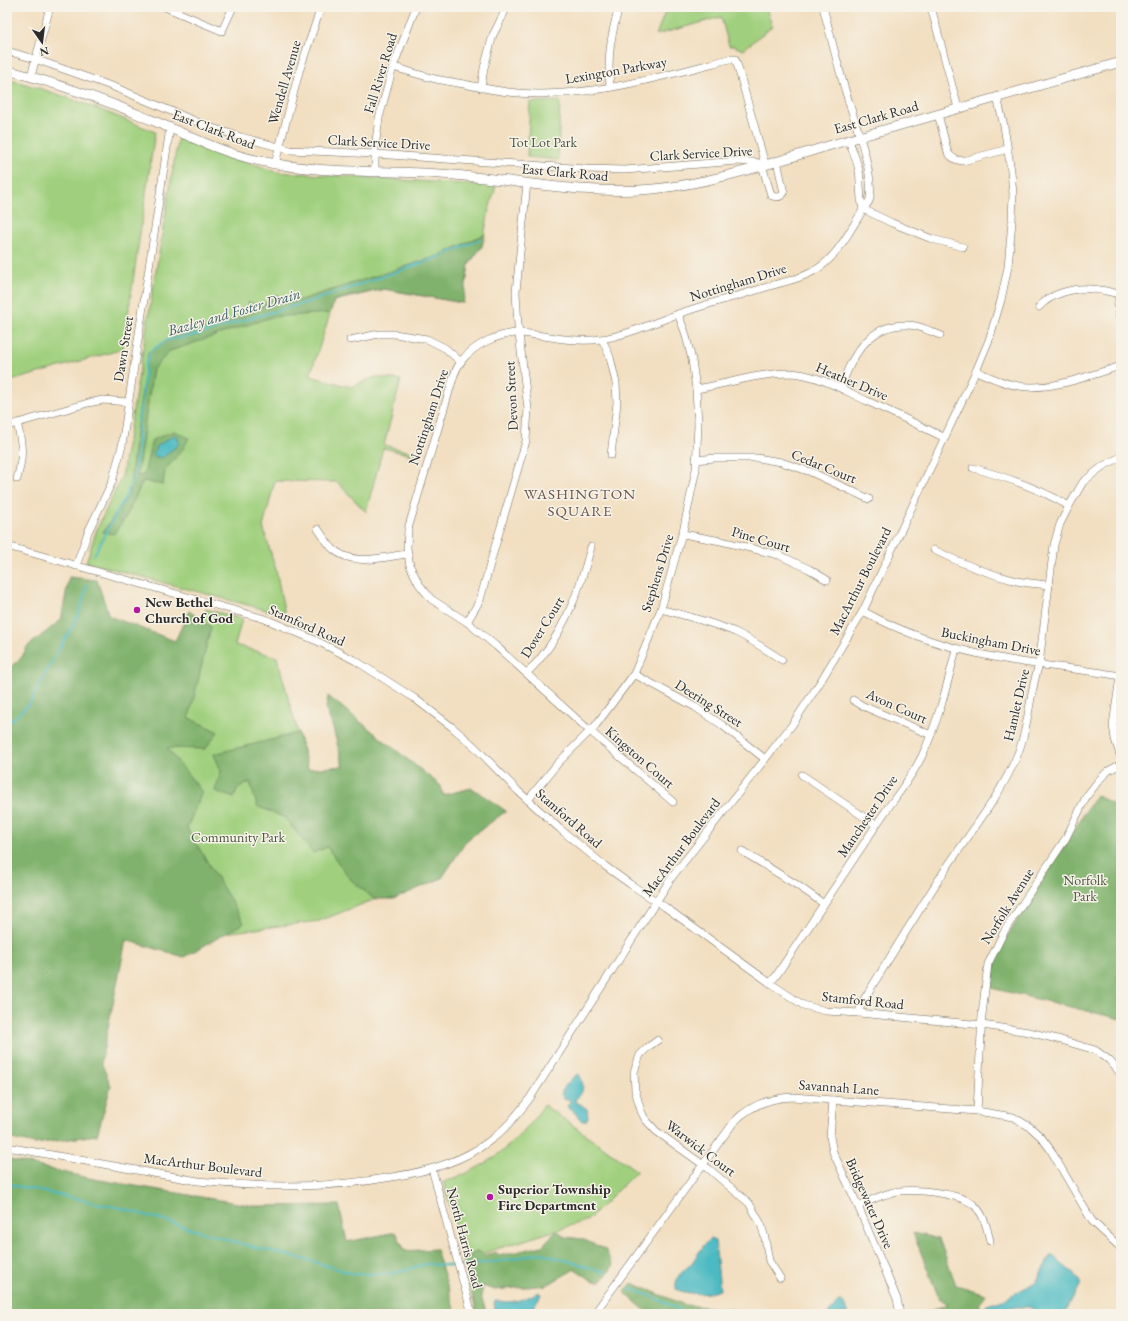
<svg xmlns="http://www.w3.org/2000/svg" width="1128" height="1321" viewBox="0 0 1128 1321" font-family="'EB Garamond',serif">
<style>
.green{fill:#a0d07e;stroke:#667e54}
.forest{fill:#80b26d;stroke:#566e4c}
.water{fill:#4cbac2;stroke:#3c7276}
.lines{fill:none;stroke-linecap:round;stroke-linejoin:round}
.stream{stroke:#4cbac2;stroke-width:2}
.minor-casing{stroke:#716a60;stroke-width:8}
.major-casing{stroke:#716a60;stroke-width:10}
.minor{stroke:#fff;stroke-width:7}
.major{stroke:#fff;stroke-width:9}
.poi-dot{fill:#b5179e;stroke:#f7f3e8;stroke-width:1.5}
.labels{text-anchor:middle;stroke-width:3;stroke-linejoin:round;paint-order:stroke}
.street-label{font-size:14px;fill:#2b2b2b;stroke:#f7f3e8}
.park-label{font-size:14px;fill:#485440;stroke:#f7f3e8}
.poi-label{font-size:14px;font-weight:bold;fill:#2b2b2b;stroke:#f7f3e8;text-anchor:start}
.water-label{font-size:15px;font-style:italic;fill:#375d60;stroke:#f7f3e8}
.neighbourhood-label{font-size:15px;letter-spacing:1px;fill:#6b544c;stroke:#f7f3e8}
</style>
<rect width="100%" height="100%" fill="#f7f3e8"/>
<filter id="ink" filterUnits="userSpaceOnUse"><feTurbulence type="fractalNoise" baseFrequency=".025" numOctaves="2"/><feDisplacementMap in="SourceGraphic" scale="8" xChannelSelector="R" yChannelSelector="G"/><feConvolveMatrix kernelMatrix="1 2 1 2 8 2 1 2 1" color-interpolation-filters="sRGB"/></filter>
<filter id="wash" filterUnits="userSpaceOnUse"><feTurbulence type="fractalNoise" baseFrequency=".012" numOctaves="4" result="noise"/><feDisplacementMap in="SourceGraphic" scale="16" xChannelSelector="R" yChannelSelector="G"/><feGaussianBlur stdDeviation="0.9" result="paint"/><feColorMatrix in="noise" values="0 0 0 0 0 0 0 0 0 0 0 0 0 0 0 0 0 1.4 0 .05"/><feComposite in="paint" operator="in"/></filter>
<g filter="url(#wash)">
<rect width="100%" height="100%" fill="#f2dfc1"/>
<g class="green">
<polygon points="667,7 766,7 772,26 743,50 734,46 729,46 721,17 656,35"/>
<path d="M7,79C58,92 107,112 155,132L123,349L7,382Z"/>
<polygon points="560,101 558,160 527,157 530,102"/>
<polygon points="178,138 277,172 496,186 489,210 482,246 469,264 463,303 384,289 334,301 310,376 351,387 375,377 401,380 384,445 421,455 420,457 383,448 366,512 337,482 275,481 263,527 276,570 285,615 86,562 97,529 122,476"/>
<path d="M206,609L242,619L235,645L277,657L311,780L347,785C342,759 336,733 326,709L475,819L440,874L319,921L177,939H113Z"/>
<path d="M544,1105L637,1171L588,1220L465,1259L443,1182C487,1169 518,1142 544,1105Z"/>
</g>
<g class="forest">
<polygon points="485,234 482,246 469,264 463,303 384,289 334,300 330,313 271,317 170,351 153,369 137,476 144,475 152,440 174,431 189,438 183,449 165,470 163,485 143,481 127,515 114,534 103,532 129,494 137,423 148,352 172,338 253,313 248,302 261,307 277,295 288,304 438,256"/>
<polygon points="69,577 97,580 109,616 175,641 189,611 211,627 189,718 218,732 205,749 167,748 202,792 187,828 244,923 184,957 126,940 101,1062 111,1086 97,1135 35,1144 7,1138 7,670 22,657 27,647 61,620"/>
<polygon points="328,696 441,786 443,795 472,788 506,811 467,840 442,878 394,899 374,899 349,878 327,847 313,853 285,818 257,806 250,782 237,789 234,798 215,791 221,771 214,754 298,733 308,769 343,766 332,724 326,709"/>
<polygon points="1096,795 1121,808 1121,1019 991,988 998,951"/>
<polygon points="7,1159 88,1178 255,1206 339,1205 347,1242 396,1232 405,1251 436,1249 456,1314 7,1314"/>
<polygon points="557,1230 565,1237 582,1239 605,1249 613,1266 602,1281 593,1281 575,1269 547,1285 494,1290 483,1286 481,1296 487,1314 477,1314 463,1260 478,1251 485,1255 496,1252 499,1256 542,1246"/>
<polygon points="913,1233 939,1239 956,1285 986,1294 979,1305 986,1314 922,1314 948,1304 939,1298"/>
<polygon points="632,1283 685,1305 738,1310 745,1314 649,1314 624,1292"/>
</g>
<g class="water">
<polygon points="174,435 178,437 179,444 162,458 154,456 153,453 156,450 157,446"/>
<path d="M579,1074C584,1083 585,1094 575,1099L576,1103L580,1104L587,1109L588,1117L586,1121H582L572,1110L569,1109L567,1106L570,1102V1100L564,1098L561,1094C563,1088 573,1075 579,1074Z"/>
<path d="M710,1239L715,1241L720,1290C707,1295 688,1295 676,1289V1283L679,1275L691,1264L704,1245Z"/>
<polygon points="1050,1256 1053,1256 1079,1279 1081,1283 1064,1314 1042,1314 1029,1307 1009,1307 988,1310 985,1307 987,1305 1003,1300 1037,1281"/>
<path d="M539,1292L541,1295L529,1314H496L494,1304L495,1301C500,1301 504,1302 508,1302C520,1301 529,1297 539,1292Z"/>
<polygon points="840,1300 844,1303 848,1314 828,1314"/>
</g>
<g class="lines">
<g class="stream">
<polyline points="94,555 127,493 135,472 138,439 138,419 142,400 145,367 150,351 167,340 200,334 258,316 318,299 439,257 481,239"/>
<polyline points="7,723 12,720 30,703 58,650 71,629 80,610 87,585"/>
<polyline points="7,1184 125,1209 242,1244 315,1262 353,1274 391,1274 426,1264 455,1266 501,1261 541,1253 605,1272"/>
<polyline points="630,1289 651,1296 689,1314"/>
</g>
</g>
</g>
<g filter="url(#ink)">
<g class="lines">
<defs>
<g id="minor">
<polyline points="165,7 222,31 233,7"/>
<polyline points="931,7 958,108"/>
<path d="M7,51L35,59L114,87L209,127L241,137L290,150L376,154L586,169L625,170L737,161L753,162L765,164L737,64L735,59H729C660,77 580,101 508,92C491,90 474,86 458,83C448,81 437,80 428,77C416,74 405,70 393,67"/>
<polyline points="31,76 50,7"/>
<path d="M610,87C607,57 611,35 619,7"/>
<polyline points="481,88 484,68 493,35 507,7"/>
<path d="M938,114L948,153C953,159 956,160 963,161L1008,149"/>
<path d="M849,140C852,150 857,160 859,171C861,183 859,196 863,209"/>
<polyline points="275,164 299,72 321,7"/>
<path d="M762,165L771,195L772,196C778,198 781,197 784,193L777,161"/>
<polyline points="375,171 375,148 379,118 393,67 416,7"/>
<polyline points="863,209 892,223 932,239 963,247"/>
<path d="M1121,290C1115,300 1119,313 1121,325"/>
<path d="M1039,307C1050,294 1074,287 1091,289C1100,289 1110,292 1119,294"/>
<polyline points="602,339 610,357 616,383 617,403 611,455"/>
<polyline points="350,340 379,334 394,334 427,339 445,348 461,362"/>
<path d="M976,371C990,377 1004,384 1019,386C1052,391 1090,375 1121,366"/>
<path d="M841,388C852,353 873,319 916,326C924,328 932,332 940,335"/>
<path d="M696,389C726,384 760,373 790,373C817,374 843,390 867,401C893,413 919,425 945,438"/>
<path d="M17,423C23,446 23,457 17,479"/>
<polyline points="7,426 88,403 103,400 128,402"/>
<polyline points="696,460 714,458 757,458 781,462 811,472 869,499"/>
<path d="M973,468C1006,477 1039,488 1069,506"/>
<path d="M318,529C323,536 327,543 333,549C353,567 384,557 407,554"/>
<polyline points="683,534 721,541 779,555 809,569 827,580"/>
<polyline points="7,546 265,619 317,641 356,661 414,698 452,727 475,747 518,791 560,829 605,866 630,884 665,907 770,983 803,1005 826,1011 859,1013 982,1025 1029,1032 1061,1040 1095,1050 1109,1060 1121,1074"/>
<path d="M934,550C960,563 989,574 1017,581C1027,583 1038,584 1048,585"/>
<polyline points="76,566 88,532 112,482 122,446 170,128"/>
<path d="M661,609C686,616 711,622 735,632C752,640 767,650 782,660"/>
<path d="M863,611C904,634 947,648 994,657C1036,666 1078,668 1120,676"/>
<polyline points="467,622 480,600 494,550 526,441 528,409 518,326 516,292 527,183"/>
<polyline points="1121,670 1113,725 1115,739 1121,758"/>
<path d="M527,673C562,639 579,593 591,547"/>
<polyline points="634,674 695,707 722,725 765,759"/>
<polyline points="853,700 863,706 931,735"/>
<polyline points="802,775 876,825"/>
<polyline points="528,800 558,763 596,725 634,674 661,609 684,527 696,469 698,424 696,389 692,360 685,332 678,314"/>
<path d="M673,802L590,731L496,646L467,622L431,599L419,584L410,566L407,548L408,529L454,375C456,370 459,364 462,360C476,344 498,333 520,333C527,333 535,335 543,336C562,339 582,342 601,339C628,335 653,323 678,314C708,303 739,296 770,286C784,282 799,279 812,272C837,259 848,233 863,210C865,206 869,203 870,199C874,172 855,123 847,96C838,67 831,37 823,7"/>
<polyline points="742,851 797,885 824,904"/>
<path d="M770,983L776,976C809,927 842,876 875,827C890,803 910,781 922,756C938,722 947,686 956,649"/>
<path d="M859,1013L861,1004C888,961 915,916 943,873C968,835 998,800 1016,758C1029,728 1029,695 1039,664L1054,545L1060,524L1069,506L1083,482L1103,466L1121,457"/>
<polyline points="658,1040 648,1047 640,1055 634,1072 635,1090 641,1111 645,1119 656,1131 709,1169 749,1203 761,1224 765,1238 769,1261 780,1278"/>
<polyline points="833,1100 830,1137 833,1152 858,1206 897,1299 900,1314"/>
<polyline points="977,1111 982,1015 988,964 1005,930 1066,838 1086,797 1099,780 1108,771 1121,764"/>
<path d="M7,1147L198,1181C263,1188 327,1189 392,1177C425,1172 460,1163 488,1142C505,1130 517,1115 530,1098L672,877L792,725L819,684L863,611L976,371L989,340L1001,300L1008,267L1012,221L1013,194L1011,171L1004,126L997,97"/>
<polyline points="432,1169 472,1314"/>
<path d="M858,1206C871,1200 885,1193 899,1191C917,1189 959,1193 974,1205C984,1214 987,1228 990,1241"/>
<path d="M594,1314L734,1122C750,1105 769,1098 793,1097L977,1111L1013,1117L1030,1127L1041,1137L1050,1149L1092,1221L1121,1248"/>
</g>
<path id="major" d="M7,70C55,83 103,99 149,119C184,133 219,152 256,160C316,174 379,170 440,174C511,178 582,196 653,189C716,183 777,161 838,143C932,116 1027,89 1121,62"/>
</defs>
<use href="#minor" class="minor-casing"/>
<use href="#major" class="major-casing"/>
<use href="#minor" class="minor"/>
<use href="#major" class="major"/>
</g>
</g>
<g class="poi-dot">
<circle cx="137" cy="610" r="4"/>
<circle cx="490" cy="1197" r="4"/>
</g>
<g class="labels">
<g class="street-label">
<text transform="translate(616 70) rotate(-10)" y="5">Lexington Parkway</text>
<text transform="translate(380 73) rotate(-73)" y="5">Fall River Road</text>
<text transform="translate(284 82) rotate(-74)" y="5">Wendell Avenue</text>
<text transform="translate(876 117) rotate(-16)" y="5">East Clark Road</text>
<text transform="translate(214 129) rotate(21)" y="5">East Clark Road</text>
<text transform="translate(379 142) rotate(3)" y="5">Clark Service Drive</text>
<text transform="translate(701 153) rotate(-3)" y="5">Clark Service Drive</text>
<text transform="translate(565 172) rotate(5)" y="5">East Clark Road</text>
<text transform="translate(738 282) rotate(-17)" y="5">Nottingham Drive</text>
<text transform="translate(123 349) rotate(-81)" y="5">Dawn Street</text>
<text transform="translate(852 381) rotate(23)" y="5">Heather Drive</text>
<text transform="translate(511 396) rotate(-93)" y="5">Devon Street</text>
<text transform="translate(428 417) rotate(-72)" y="5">Nottingham Drive</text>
<text transform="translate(824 466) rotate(22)" y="5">Cedar Court</text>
<text transform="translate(761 539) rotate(16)" y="5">Pine Court</text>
<text transform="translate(657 573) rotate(-73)" y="5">Stephens Drive</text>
<text transform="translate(860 581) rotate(-63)" y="5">MacArthur Boulevard</text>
<text transform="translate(307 625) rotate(24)" y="5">Stamford Road</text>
<text transform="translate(542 627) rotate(-58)" y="5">Dover Court</text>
<text transform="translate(991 641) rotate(11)" y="5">Buckingham Drive</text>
<text transform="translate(709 703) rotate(32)" y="5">Deering Street</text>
<text transform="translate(1016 705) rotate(-77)" y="5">Hamlet Drive</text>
<text transform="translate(897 706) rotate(24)" y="5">Avon Court</text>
<text transform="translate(640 757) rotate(41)" y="5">Kingston Court</text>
<text transform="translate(867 816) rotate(-56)" y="5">Manchester Drive</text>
<text transform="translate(569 818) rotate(41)" y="5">Stamford Road</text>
<text transform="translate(681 847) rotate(-53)" y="5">MacArthur Boulevard</text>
<text transform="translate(1007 906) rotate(-58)" y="5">Norfolk Avenue</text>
<text transform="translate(863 1000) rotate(6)" y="5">Stamford Road</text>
<text transform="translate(839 1087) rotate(4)" y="5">Savannah Lane</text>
<text transform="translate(701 1148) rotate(37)" y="5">Warwick Court</text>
<text transform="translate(203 1165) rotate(7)" y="5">MacArthur Boulevard</text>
<text transform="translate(870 1203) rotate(66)" y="5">Bridgewater Drive</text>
<text transform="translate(465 1238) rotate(75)" y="5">North Harris Road</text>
</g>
<g class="park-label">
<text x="543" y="147">Tot Lot Park</text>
<text x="238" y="842">Community Park</text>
<text x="1085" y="885">Norfolk<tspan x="1085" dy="16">Park</tspan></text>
</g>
<g class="poi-label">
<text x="145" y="607">New Bethel<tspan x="145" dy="16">Church of God</tspan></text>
<text x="498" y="1194">Superior Township<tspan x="498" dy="16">Fire Department</tspan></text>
</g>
<g class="water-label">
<text transform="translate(234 312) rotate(-16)" y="5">Bazley and Foster Drain</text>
</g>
<g class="neighbourhood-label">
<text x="580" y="499">WASHINGTON<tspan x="580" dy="17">SQUARE</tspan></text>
</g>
</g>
<rect width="1128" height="1321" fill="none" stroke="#f7f3e8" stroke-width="24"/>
<g transform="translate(42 42) rotate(166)" stroke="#f7f3e8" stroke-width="3" paint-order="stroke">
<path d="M0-3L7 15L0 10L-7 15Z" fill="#2b2b2b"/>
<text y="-6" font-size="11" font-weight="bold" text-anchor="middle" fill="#2b2b2b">N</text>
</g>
</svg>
